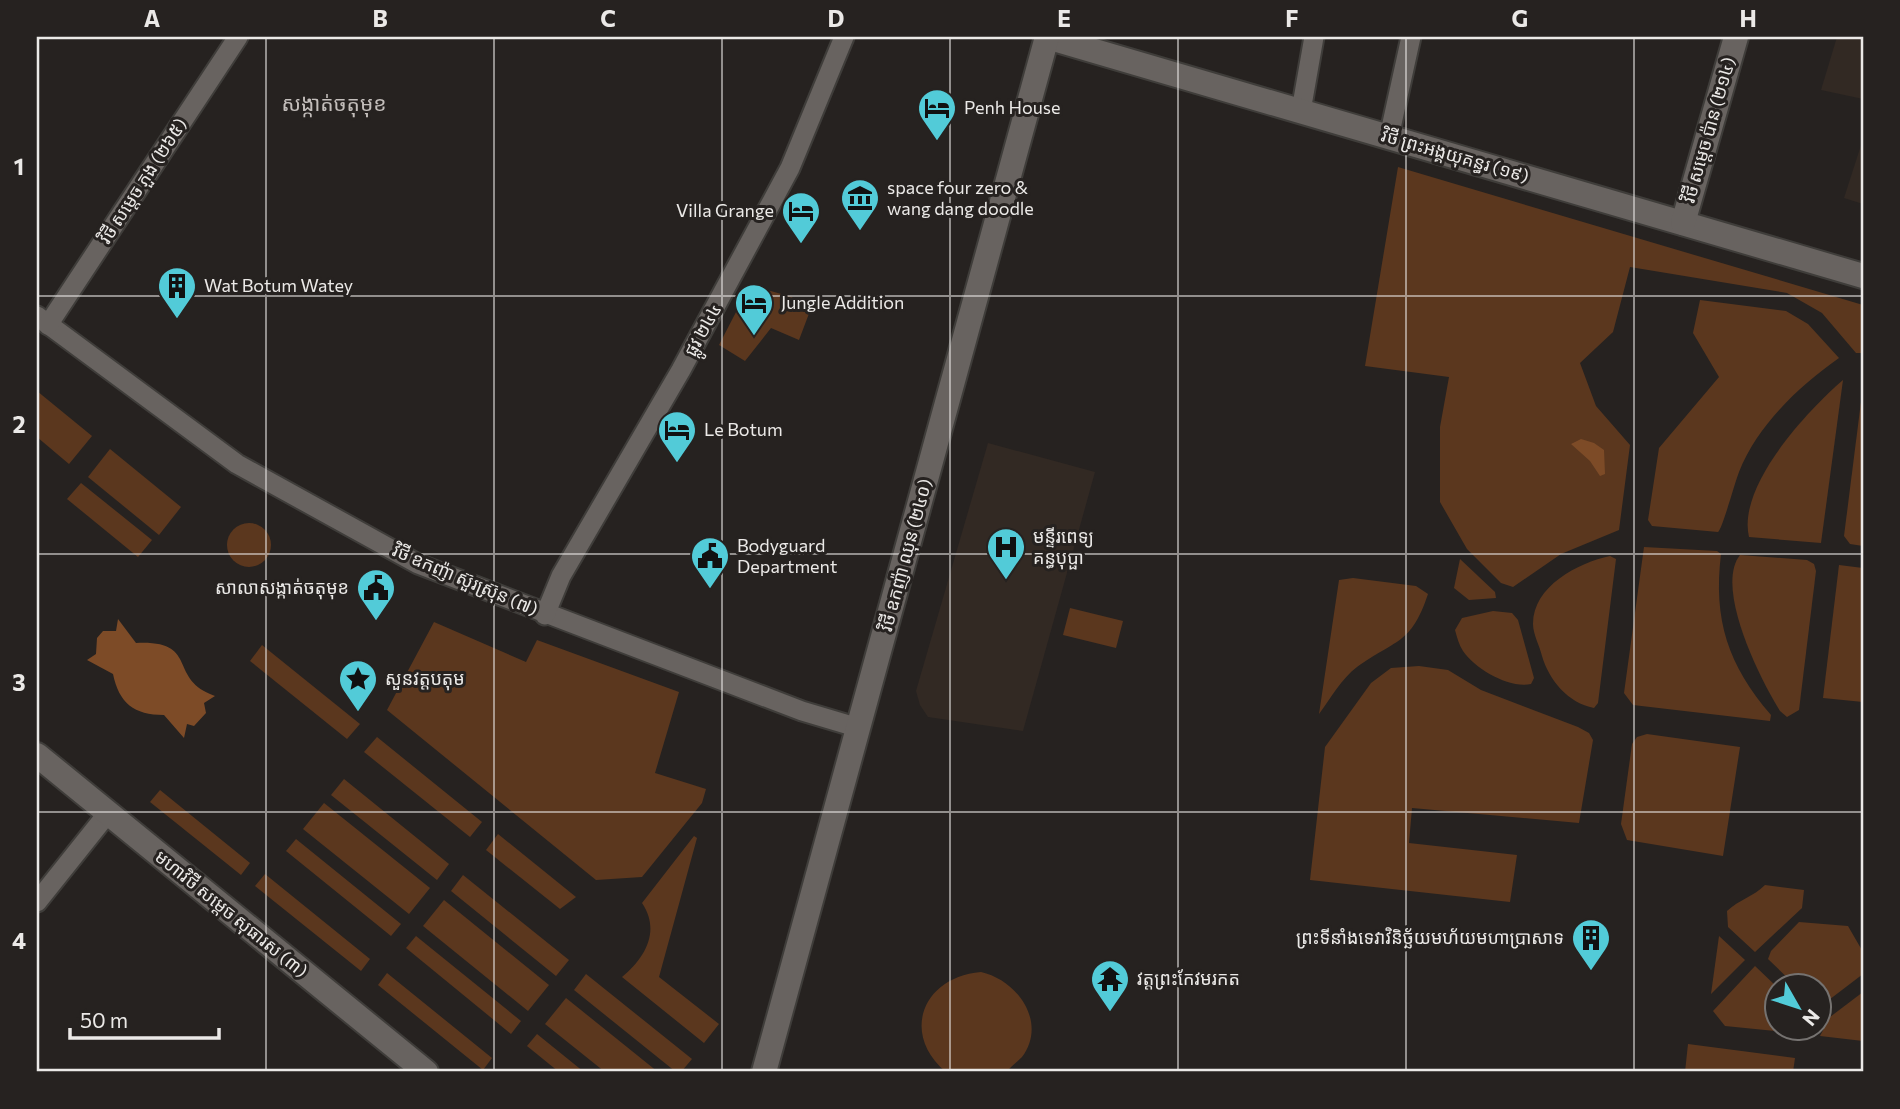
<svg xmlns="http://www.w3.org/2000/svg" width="1900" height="1109" viewBox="0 0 1900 1109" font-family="Commissioner,'Noto Sans Khmer',sans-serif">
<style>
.built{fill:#322923}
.green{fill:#5b371e}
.water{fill:#7d4b27}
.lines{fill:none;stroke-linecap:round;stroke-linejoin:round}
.minor-casing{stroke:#3f3d3a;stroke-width:23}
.tertiary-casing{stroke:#3f3d3a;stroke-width:28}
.minor{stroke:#686360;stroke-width:19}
.tertiary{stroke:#686360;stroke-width:24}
.grid{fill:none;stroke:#ebe9e7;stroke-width:2;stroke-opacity:0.55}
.labels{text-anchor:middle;stroke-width:6;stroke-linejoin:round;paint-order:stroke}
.poi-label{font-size:18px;fill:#ebe9e7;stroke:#262220;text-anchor:start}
.street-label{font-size:18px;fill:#ebe9e7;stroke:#262220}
.quarter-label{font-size:21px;fill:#c3bebb;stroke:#262220}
.neatline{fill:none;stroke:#ebe9e7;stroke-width:2.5}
.grid-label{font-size:23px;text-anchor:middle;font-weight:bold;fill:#ebe9e7}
</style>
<rect width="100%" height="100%" fill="#262220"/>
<g class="built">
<polygon points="1837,37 1863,37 1863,99 1821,90"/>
<polygon points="1863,139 1863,204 1844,198"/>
<polygon points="988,443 1095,472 1023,731 928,717 920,705 916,691"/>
</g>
<g class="green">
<polygon points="1398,167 1863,305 1863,353 1856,353 1822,313 1787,293 1630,267 1613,332 1580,363 1596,406 1630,445 1619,530 1561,554 1513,587 1501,583 1467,549 1440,502 1440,427 1449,377 1365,366"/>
<polygon points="750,285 813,303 799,340 771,328 745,361 719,345"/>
<path d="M1700,300L1786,311L1808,324L1839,358C1799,386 1757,426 1739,472C1735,482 1722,530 1718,532L1652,526L1648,520L1659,448L1719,377L1693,333Z"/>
<path d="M1843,380L1821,543L1749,537C1737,486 1807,411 1843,380Z"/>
<polygon points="1863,386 1863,546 1850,544 1844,536"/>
<polygon points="37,391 92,436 69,464 37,437"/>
<polygon points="110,449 181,507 159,535 88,477"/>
<polygon points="81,483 152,540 138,557 67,499"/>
<circle cx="249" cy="545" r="22"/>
<path d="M1644,547L1717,551L1721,554C1713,620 1728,665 1771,715L1770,721L1633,705L1624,693Z"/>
<path d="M1740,555L1807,560L1814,564L1816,571L1799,710L1787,717L1780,711C1761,681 1714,588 1740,555Z"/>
<path d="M1610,556L1616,559L1598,703L1594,708C1568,703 1549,680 1542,656C1540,647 1533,634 1533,624C1533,586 1578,563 1610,556Z"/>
<polygon points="1460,559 1495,592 1496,598 1469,600 1454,588"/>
<polygon points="1839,565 1863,568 1863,702 1823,698"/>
<path d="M1353,578L1416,586L1428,594C1411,645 1396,639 1357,667C1342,678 1330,699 1319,714L1339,580Z"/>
<polygon points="1070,608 1123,621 1116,648 1063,635"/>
<path d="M1493,611L1512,613L1518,620L1534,678L1531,684C1510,689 1475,669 1463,651C1459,645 1457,637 1455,630L1462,618Z"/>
<polygon points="434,622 526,662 537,640 679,692 655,773 706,789 702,803 642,877 596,880 387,710"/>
<polygon points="262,645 360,724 347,739 250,661"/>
<polygon points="1419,666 1448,670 1481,690 1578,727 1589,733 1593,740 1579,823 1412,808 1409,843 1517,855 1510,902 1310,880 1325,747 1371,683 1391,668"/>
<polygon points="1647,734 1740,747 1723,856 1627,840 1621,824 1632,744 1637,737"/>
<polygon points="377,737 482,822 470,837 364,752"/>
<polygon points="344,779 449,864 437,880 331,795"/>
<polygon points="160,790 250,863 241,875 150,802"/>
<polygon points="324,803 430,888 409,914 303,829"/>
<polygon points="498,834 576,897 560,909 486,850"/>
<path d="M694,836L697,838L659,977L719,1024L704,1043L622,977C645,958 661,931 642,903Z"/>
<polygon points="296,839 401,924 391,936 286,851"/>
<polygon points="265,874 370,959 361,971 255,886"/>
<polygon points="463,875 569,960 556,976 451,891"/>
<path d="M1765,885L1804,890L1802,908L1755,952L1728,927L1727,911C1740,899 1753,897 1765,885Z"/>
<polygon points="444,900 549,985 528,1011 423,926"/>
<polygon points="1799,922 1848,926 1863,952 1863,974 1821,1006 1820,986 1796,986 1768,959 1771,951"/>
<polygon points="416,936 521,1021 511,1034 406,948"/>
<polygon points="1719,936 1745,960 1711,994"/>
<polygon points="1755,966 1777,987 1778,1028 1804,1029 1804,1034 1725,1026 1713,1011"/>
<path d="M981,972C1017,980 1048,1022 1022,1057C1017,1062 1011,1067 1006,1072H946C900,1033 923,977 981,972Z"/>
<polygon points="387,973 492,1058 483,1070 378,985"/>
<polygon points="586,974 692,1059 681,1072 676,1072 574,990"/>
<polygon points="1863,992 1863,1041 1820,1036 1830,1017"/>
<polygon points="566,998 658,1072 605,1072 545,1024"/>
<polygon points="537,1034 584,1072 559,1072 527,1046"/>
<polygon points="1688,1044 1795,1058 1793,1072 1685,1072"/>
</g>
<g class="water">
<polygon points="1581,439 1594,443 1604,450 1605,474 1600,476 1590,461 1571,444"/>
<path d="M118,619L136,643C201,640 166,679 215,696L204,703L206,713L194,726L187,724L184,738L164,715C134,715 119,703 113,674L87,660L96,654L97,638L103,631H116Z"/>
</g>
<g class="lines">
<defs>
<g id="minor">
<polyline points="1301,111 1314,37"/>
<polyline points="1389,137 1411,37"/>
<polyline points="37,316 237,464 418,564 802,711 859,728"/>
<polyline points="48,325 238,37"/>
<polyline points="545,615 561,576 681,370 790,168 844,37"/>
<polyline points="37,902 108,813"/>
</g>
<g id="tertiary">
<polyline points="1047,37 1863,276"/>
<polyline points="1683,223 1736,37"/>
<polyline points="37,755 426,1072"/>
<polyline points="764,1072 1047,37"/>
</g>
</defs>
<use href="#minor" class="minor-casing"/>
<use href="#tertiary" class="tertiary-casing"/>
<use href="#minor" class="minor"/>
<use href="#tertiary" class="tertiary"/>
</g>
<path class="grid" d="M266,37V1072M494,37V1072M722,37V1072M950,37V1072M1178,37V1072M1406,37V1072M1634,37V1072M37,296H1863M37,554H1863M37,812H1863"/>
<defs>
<symbol id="hotel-pin" viewBox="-11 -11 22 30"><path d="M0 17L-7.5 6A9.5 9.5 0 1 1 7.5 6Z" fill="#52cbd8" stroke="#262220"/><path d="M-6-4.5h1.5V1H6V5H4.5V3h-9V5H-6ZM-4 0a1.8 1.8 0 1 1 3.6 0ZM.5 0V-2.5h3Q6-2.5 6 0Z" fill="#111"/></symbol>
<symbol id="museum-pin" viewBox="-11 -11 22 30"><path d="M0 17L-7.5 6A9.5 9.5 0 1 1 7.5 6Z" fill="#52cbd8" stroke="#262220"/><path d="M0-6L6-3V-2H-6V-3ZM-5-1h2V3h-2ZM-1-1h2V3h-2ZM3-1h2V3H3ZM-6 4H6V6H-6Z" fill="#111"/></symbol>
<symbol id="building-pin" viewBox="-11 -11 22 30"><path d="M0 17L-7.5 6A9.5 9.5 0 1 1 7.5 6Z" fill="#52cbd8" stroke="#262220"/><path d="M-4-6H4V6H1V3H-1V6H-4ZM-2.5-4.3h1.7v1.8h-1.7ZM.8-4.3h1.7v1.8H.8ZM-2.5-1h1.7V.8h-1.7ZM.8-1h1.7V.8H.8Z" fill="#111"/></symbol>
<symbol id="hospital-pin" viewBox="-11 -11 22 30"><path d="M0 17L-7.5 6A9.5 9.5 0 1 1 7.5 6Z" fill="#52cbd8" stroke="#262220"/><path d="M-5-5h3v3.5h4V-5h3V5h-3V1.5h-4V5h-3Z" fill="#111"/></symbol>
<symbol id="civic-pin" viewBox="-11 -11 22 30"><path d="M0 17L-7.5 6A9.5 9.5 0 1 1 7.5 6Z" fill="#52cbd8" stroke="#262220"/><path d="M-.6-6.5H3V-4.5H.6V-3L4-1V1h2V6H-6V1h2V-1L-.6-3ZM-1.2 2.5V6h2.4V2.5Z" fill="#111"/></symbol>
<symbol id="sight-pin" viewBox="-11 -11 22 30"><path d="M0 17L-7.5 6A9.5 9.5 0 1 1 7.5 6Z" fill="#52cbd8" stroke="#262220"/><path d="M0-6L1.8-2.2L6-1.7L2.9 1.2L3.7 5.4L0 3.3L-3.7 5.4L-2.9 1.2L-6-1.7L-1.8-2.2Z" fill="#111"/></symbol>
<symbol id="temple-pin" viewBox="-11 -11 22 30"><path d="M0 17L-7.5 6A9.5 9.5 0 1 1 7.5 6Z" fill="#52cbd8" stroke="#262220"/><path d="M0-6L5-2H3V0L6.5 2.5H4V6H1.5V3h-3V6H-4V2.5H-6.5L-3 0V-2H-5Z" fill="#111"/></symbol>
</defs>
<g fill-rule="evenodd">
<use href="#hotel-pin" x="915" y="86" width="44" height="60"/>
<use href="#museum-pin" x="838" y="176" width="44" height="60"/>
<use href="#hotel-pin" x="779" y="189" width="44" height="60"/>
<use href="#building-pin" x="155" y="264" width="44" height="60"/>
<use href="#hotel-pin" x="732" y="281" width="44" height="60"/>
<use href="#hotel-pin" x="655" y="408" width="44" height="60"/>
<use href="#hospital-pin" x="984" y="525" width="44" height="60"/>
<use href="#civic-pin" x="688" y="534" width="44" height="60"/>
<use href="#civic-pin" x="354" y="566" width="44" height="60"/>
<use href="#sight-pin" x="336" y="657" width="44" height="60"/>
<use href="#building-pin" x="1569" y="916" width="44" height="60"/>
<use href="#temple-pin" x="1088" y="957" width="44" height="60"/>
</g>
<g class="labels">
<g class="poi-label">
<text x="964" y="114">Penh House</text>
<text x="887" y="194">space four zero &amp;<tspan x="887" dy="21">wang dang doodle</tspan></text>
<text x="774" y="217" text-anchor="end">Villa Grange</text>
<text x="204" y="292">Wat Botum Watey</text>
<text x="781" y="309">Jungle Addition</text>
<text x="704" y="436">Le Botum</text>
<text x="1033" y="543">មន្ទីរពេទ្យ<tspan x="1033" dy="21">គន្ធបុប្ផា</tspan></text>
<text x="737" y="552">Bodyguard<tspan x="737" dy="21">Department</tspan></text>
<text x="349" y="594" text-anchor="end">សាលាសង្កាត់ចតុមុខ</text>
<text x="385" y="685">សួនវត្តបតុម</text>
<text x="1564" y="944" text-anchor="end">ព្រះទីនាំងទេវាវិនិច្ឆ័យមហ័យមហាប្រាសាទ</text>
<text x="1137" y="985">វត្តព្រះកែវមរកត</text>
</g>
<g class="street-label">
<text transform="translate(1709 130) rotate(-74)" y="6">វិថី សម្តេច ប៉ាន (២១៤)</text>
<text transform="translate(1455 156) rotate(16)" y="6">វិថី ព្រះអង្គយុគន្ធរ (១៩)</text>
<text transform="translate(143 181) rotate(-57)" y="6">វិថី សម្តេច ភួង (២៦៥)</text>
<text transform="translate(703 330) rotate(-61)" y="6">ផ្លូវ ២៤៤</text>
<text transform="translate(906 555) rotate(-75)" y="6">វិថី ឧកញ៉ា ឈុន (២៤០)</text>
<text transform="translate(465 580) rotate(23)" y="6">វិថី ឧកញ៉ា ស៊ួរស៊្រុន (៧)</text>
<text transform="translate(231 914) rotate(39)" y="6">មហាវិថី សម្តេច សុធារស (៣)</text>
</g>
<g class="quarter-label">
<text x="334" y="111">សង្កាត់ចតុមុខ</text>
</g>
</g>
<rect width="1900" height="1109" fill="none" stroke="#262220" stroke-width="77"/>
<g transform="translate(1798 1007) rotate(129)"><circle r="33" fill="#262220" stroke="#757270" stroke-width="2"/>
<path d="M0-5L12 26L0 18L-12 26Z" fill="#52cbd8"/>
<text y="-10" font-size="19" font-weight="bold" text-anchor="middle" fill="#ebe9e7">N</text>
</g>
<path d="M70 1028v10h149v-10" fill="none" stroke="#ebe9e7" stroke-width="3.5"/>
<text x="80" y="1028" font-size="21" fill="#ebe9e7" stroke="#262220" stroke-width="5" paint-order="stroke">50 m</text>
<rect x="38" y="38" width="1824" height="1032" class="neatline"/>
<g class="grid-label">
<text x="152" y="27">A</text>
<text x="380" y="27">B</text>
<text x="608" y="27">C</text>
<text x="836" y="27">D</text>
<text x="1064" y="27">E</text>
<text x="1292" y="27">F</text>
<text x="1520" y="27">G</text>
<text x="1748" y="27">H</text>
<text x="19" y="175">1</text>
<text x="19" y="433">2</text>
<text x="19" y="691">3</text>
<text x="19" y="949">4</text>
</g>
</svg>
